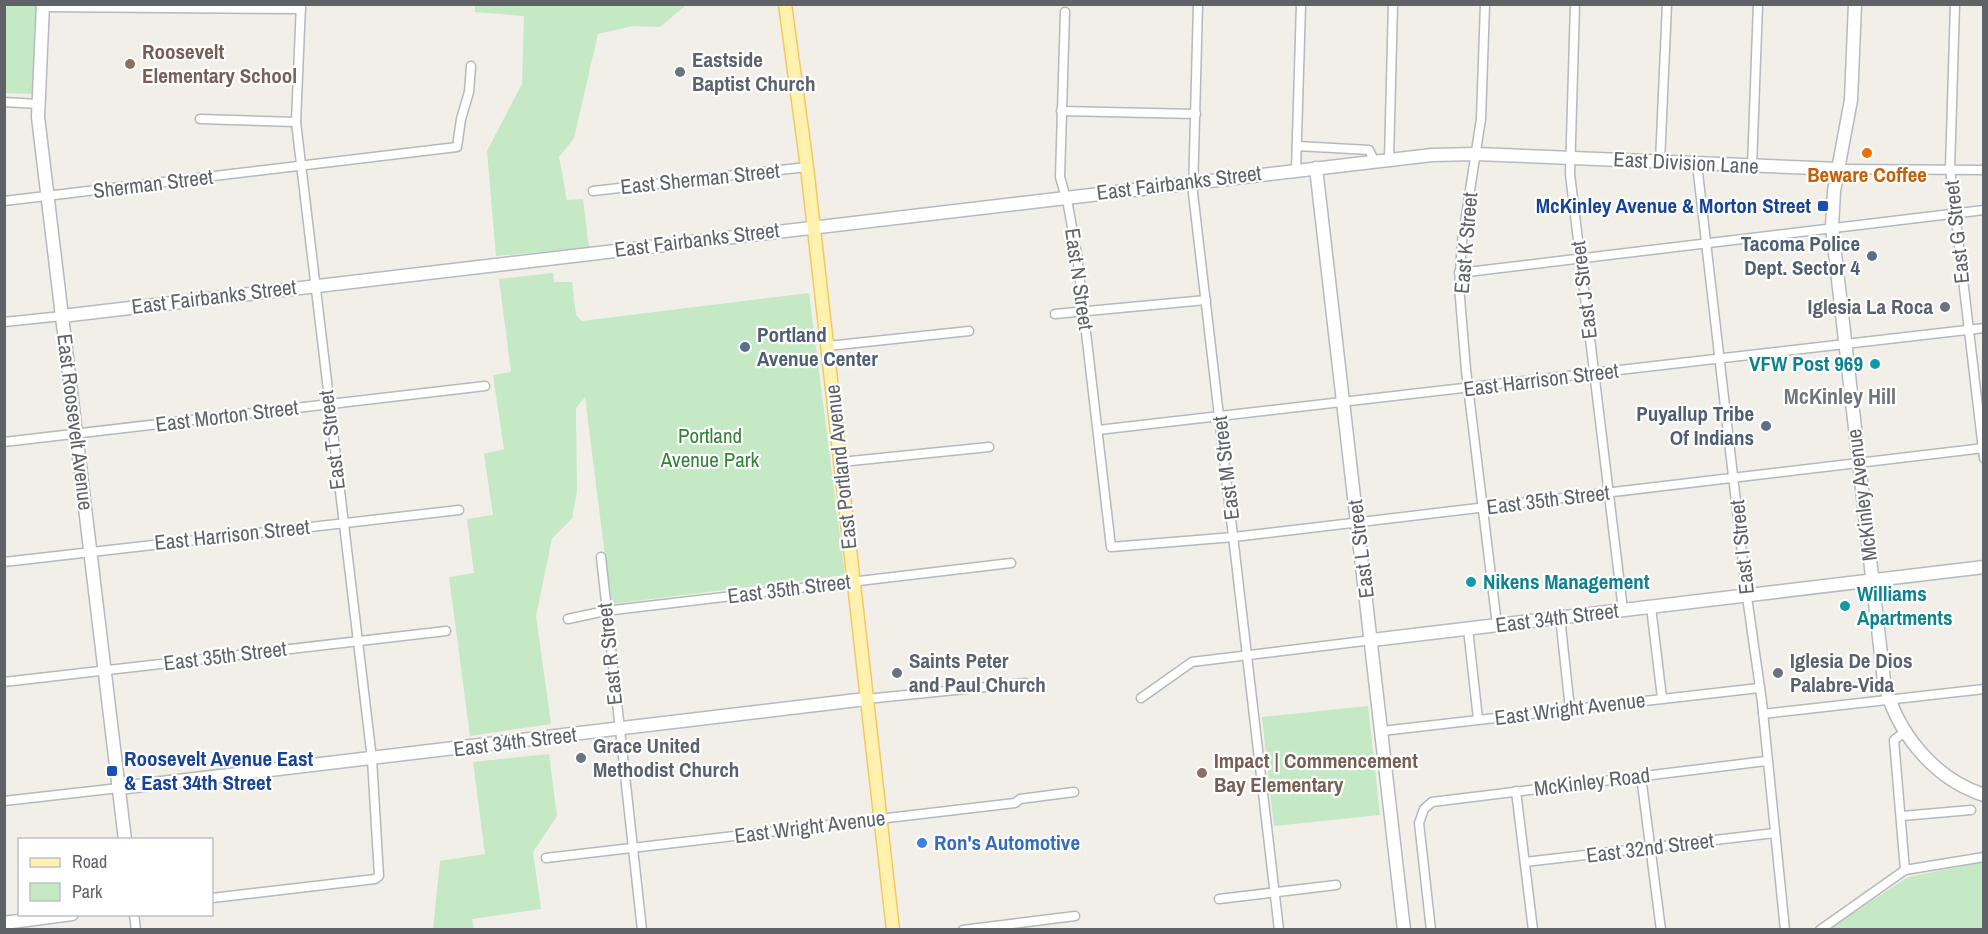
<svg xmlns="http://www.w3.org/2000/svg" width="1988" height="934" viewBox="0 0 1988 934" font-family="'Archivo Narrow',sans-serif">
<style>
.green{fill:#c5e8c5}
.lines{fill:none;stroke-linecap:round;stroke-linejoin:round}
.street-casing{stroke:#b5b8bc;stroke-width:11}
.secondary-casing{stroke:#b6babf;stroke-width:15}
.primary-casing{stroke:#f2c960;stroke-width:15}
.street{stroke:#fff;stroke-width:8}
.secondary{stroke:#fff;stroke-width:12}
.primary{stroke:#fff2af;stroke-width:12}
.education-dot{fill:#8d6e63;stroke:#fff;stroke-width:2}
.worship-dot{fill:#6b7280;stroke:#fff;stroke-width:2}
.food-dot{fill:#e8710a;stroke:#fff;stroke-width:2}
.transit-dot{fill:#1a4fb4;stroke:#fff;stroke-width:2}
.service-dot{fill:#5c6f8a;stroke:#fff;stroke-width:2}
.culture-dot{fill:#0f9aa8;stroke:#fff;stroke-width:2}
.shop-dot{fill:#3f7fe0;stroke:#fff;stroke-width:2}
.labels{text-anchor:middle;stroke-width:4.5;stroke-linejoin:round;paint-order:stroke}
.education-label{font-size:21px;font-weight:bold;fill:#785e54;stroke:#fff;text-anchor:start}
.worship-label{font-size:21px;font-weight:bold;fill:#5b616d;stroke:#fff;text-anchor:start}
.street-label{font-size:21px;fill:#5f6368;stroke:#fff}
.food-label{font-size:21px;font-weight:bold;fill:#c56008;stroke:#fff}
.transit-label{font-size:21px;font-weight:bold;fill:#164399;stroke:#fff;text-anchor:end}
.service-label{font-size:21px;font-weight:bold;fill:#4e5e75;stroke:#fff;text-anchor:end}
.culture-label{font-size:21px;font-weight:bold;fill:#0d838f;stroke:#fff;text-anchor:start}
.park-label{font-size:21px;fill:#348238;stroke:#fff}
.shop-label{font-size:21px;font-weight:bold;fill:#366cbe;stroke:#fff;text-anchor:start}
.neighbourhood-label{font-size:22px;font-weight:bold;fill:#70757a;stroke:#fff}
</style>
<rect width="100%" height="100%" fill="#f1efe8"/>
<g class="green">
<polygon points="5,5 37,5 33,94 5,93"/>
<polygon points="475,5 686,5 660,27 633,26 598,34 574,138 559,157 567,200 583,199 589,248 496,256 487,151 522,84 524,16 475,12"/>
<polygon points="553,273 554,282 572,282 576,315 582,321 809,293 845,575 611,604 585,397 576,408 577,491 572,518 552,539 536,616 551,724 470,736 449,577 474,573 467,519 493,515 484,454 504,449 493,375 511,372 499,279"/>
<polygon points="1368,706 1380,815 1274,826 1262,717"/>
<polygon points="549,754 557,816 533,852 541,909 472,919 474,929 433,929 440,861 485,854 473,762"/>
<polygon points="1983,862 1983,929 1829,929 1908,877"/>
</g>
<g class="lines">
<defs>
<g id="street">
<polyline points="1198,4 1193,193 1279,930"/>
<polyline points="1485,4 1481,119 1462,242 1459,286 1466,370 1497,625"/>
<polyline points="1575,4 1570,174 1623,610"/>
<polyline points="1955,4 1950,169 1984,458"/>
<polyline points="43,7 301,9"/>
<polyline points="1065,12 1060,177 1068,205 1077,255 1111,547 1234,537 1984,448"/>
<polyline points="4,102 38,104"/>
<polyline points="1061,111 1196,114"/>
<polyline points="200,119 296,122"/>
<polyline points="1297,146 1369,150 1374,160"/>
<polyline points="1389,159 1393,4"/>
<polyline points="1660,162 1667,4"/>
<polyline points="1697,164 1747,597 1762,702 1785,930"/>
<polyline points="1752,167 1758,4"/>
<polyline points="1838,169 1984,170"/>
<polyline points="1296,170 1301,4"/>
<polyline points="593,191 807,167"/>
<polyline points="4,201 457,147 461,119 469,92 471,66"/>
<polyline points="1459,273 1984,210"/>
<polyline points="1055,314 1206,300"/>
<polyline points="4,322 62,316"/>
<polyline points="828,346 969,331"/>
<polyline points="1098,430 1984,328"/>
<polyline points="4,442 485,386"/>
<polyline points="841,462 989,447"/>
<polyline points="601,557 642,930"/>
<polyline points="4,562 459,510"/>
<polyline points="1651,607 1662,698"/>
<polyline points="1560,617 1570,709"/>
<polyline points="568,619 605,611 1011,563"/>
<polyline points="1468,629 1478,719"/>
<polyline points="4,682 446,631"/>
<polyline points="1141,698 1192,662 1372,640"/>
<polyline points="866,699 1025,683"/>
<polyline points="1763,714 1984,689"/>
<polyline points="1382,731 1759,688"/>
<polyline points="1641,776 1661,930"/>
<polyline points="1516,791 1533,930"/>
<polyline points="4,801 119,788"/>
<polyline points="1902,816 1971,810"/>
<polyline points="546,858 1015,803 1020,799 1074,792"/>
<polyline points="1525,862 1775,833"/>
<polyline points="1905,870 1894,740 1906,731"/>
<polyline points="212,898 375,879 379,876 372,759 296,122 301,4"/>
<polyline points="1219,899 1336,885"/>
<polyline points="134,914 136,930"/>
<polyline points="963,930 1075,916"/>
<polyline points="1431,930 1419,823 1424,809 1432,802 1766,761"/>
<polyline points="1820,930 1905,870 1984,857"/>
</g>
<g id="secondary">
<polyline points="43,4 38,117 125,840"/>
<path d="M1855,4L1851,100L1834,191L1832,227L1884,681C1896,732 1934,779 1984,795"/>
<polyline points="1316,168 1404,930"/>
<polyline points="62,316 1432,155 1476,154 1838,169"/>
<polyline points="1372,640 1984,567"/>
<polyline points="119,788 866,699"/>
<polyline points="4,923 72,914"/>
</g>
<polyline id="primary" points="785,4 807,167 893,930"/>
</defs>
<use href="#street" class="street-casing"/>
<use href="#secondary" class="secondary-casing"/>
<use href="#primary" class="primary-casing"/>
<use href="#street" class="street"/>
<use href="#secondary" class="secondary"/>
<use href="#primary" class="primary"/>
</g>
<g class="education-dot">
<circle cx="130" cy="64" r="6"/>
<circle cx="1202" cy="773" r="6"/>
</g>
<g class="worship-dot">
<circle cx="680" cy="72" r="6"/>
<circle cx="1945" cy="307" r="6"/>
<circle cx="897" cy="673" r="6"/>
<circle cx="1778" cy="673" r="6"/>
<circle cx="581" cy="758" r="6"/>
</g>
<circle class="food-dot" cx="1867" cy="153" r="6"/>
<g class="transit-dot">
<rect x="1817" y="200" width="12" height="12" rx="3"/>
<rect x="106" y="765" width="12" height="12" rx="3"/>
</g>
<g class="service-dot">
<circle cx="1872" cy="256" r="6"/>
<circle cx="745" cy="347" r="6"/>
<circle cx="1766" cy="426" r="6"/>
</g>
<g class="culture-dot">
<circle cx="1875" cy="364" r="6"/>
<circle cx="1471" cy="582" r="6"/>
<circle cx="1845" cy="606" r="6"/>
</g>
<circle class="shop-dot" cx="922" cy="843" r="6"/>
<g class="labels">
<g class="education-label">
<text x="142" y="59">Roosevelt<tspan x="142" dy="24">Elementary School</tspan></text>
<text x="1214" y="768">Impact | Commencement<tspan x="1214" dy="24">Bay Elementary</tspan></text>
</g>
<g class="worship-label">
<text x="692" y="67">Eastside<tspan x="692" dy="24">Baptist Church</tspan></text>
<text x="1933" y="314" text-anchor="end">Iglesia La Roca</text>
<text x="909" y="668">Saints Peter<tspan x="909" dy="24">and Paul Church</tspan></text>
<text x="1790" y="668">Iglesia De Dios<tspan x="1790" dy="24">Palabre-Vida</tspan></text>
<text x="593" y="753">Grace United<tspan x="593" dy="24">Methodist Church</tspan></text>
</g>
<g class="street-label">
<text transform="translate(1686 163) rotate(3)" y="7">East Division Lane</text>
<text transform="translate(700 179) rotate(-6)" y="7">East Sherman Street</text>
<text transform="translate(1179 183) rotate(-7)" y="7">East Fairbanks Street</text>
<text transform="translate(153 184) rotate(-7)" y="7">Sherman Street</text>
<text transform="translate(1957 232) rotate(-96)" y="7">East G Street</text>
<text transform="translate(697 240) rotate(-7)" y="7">East Fairbanks Street</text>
<text transform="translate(1466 243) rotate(-85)" y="7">East K Street</text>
<text transform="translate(1079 279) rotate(82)" y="7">East N Street</text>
<text transform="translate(1584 290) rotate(-97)" y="7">East J Street</text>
<text transform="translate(214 297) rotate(-7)" y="7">East Fairbanks Street</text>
<text transform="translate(1541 380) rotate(-7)" y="7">East Harrison Street</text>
<text transform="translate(227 416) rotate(-7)" y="7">East Morton Street</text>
<text transform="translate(75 422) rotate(83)" y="7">East Roosevelt Avenue</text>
<text transform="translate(332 440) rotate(-97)" y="7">East T Street</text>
<text transform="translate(841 467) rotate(-96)" y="7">East Portland Avenue</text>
<text transform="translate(1226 468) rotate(-97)" y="7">East M Street</text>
<text transform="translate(1862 495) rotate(-97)" y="7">McKinley Avenue</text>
<text transform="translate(1548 500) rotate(-7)" y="7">East 35th Street</text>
<text transform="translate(232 535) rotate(-6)" y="7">East Harrison Street</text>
<text transform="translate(1742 547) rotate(-96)" y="7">East I Street</text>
<text transform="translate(1361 549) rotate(-97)" y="7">East L Street</text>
<text transform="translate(789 589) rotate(-7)" y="7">East 35th Street</text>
<text transform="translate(1557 618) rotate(-7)" y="7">East 34th Street</text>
<text transform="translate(610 654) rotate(-96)" y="7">East R Street</text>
<text transform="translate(225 656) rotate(-7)" y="7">East 35th Street</text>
<text transform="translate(1570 709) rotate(-7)" y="7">East Wright Avenue</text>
<text transform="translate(515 742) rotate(-7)" y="7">East 34th Street</text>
<text transform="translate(1592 782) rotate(-7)" y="7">McKinley Road</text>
<text transform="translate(810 827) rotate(-7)" y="7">East Wright Avenue</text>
<text transform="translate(1650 848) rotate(-7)" y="7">East 32nd Street</text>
</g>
<g class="food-label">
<text x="1867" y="182">Beware Coffee</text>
</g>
<g class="transit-label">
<text x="1811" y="213">McKinley Avenue &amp; Morton Street</text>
<text x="124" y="766" text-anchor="start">Roosevelt Avenue East<tspan x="124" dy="24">&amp; East 34th Street</tspan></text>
</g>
<g class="service-label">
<text x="1860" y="251">Tacoma Police<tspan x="1860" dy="24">Dept. Sector 4</tspan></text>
<text x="757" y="342" text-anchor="start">Portland<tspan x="757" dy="24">Avenue Center</tspan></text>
<text x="1754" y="421">Puyallup Tribe<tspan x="1754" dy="24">Of Indians</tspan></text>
</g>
<g class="culture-label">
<text x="1863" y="371" text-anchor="end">VFW Post 969</text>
<text x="1483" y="589">Nikens Management</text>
<text x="1857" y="601">Williams<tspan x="1857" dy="24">Apartments</tspan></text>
</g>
<g class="park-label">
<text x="710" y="443">Portland<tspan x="710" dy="24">Avenue Park</tspan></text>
</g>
<g class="shop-label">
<text x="934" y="850">Ron's Automotive</text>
</g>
<g class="neighbourhood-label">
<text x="1840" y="404">McKinley Hill</text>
</g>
</g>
<rect width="1988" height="934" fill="none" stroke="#5f6368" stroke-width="12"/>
<rect x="18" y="838" width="195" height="78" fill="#ffffff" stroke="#bfc1c3" stroke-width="1.5"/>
<rect x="30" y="858" width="30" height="9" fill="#fff2af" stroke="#bfc1c3" stroke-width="1.5"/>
<text x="72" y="868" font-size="18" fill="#5f6368">Road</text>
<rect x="30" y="883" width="30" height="18" fill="#c5e8c5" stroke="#bfc1c3" stroke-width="1.5"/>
<text x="72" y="898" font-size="18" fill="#5f6368">Park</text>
</svg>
